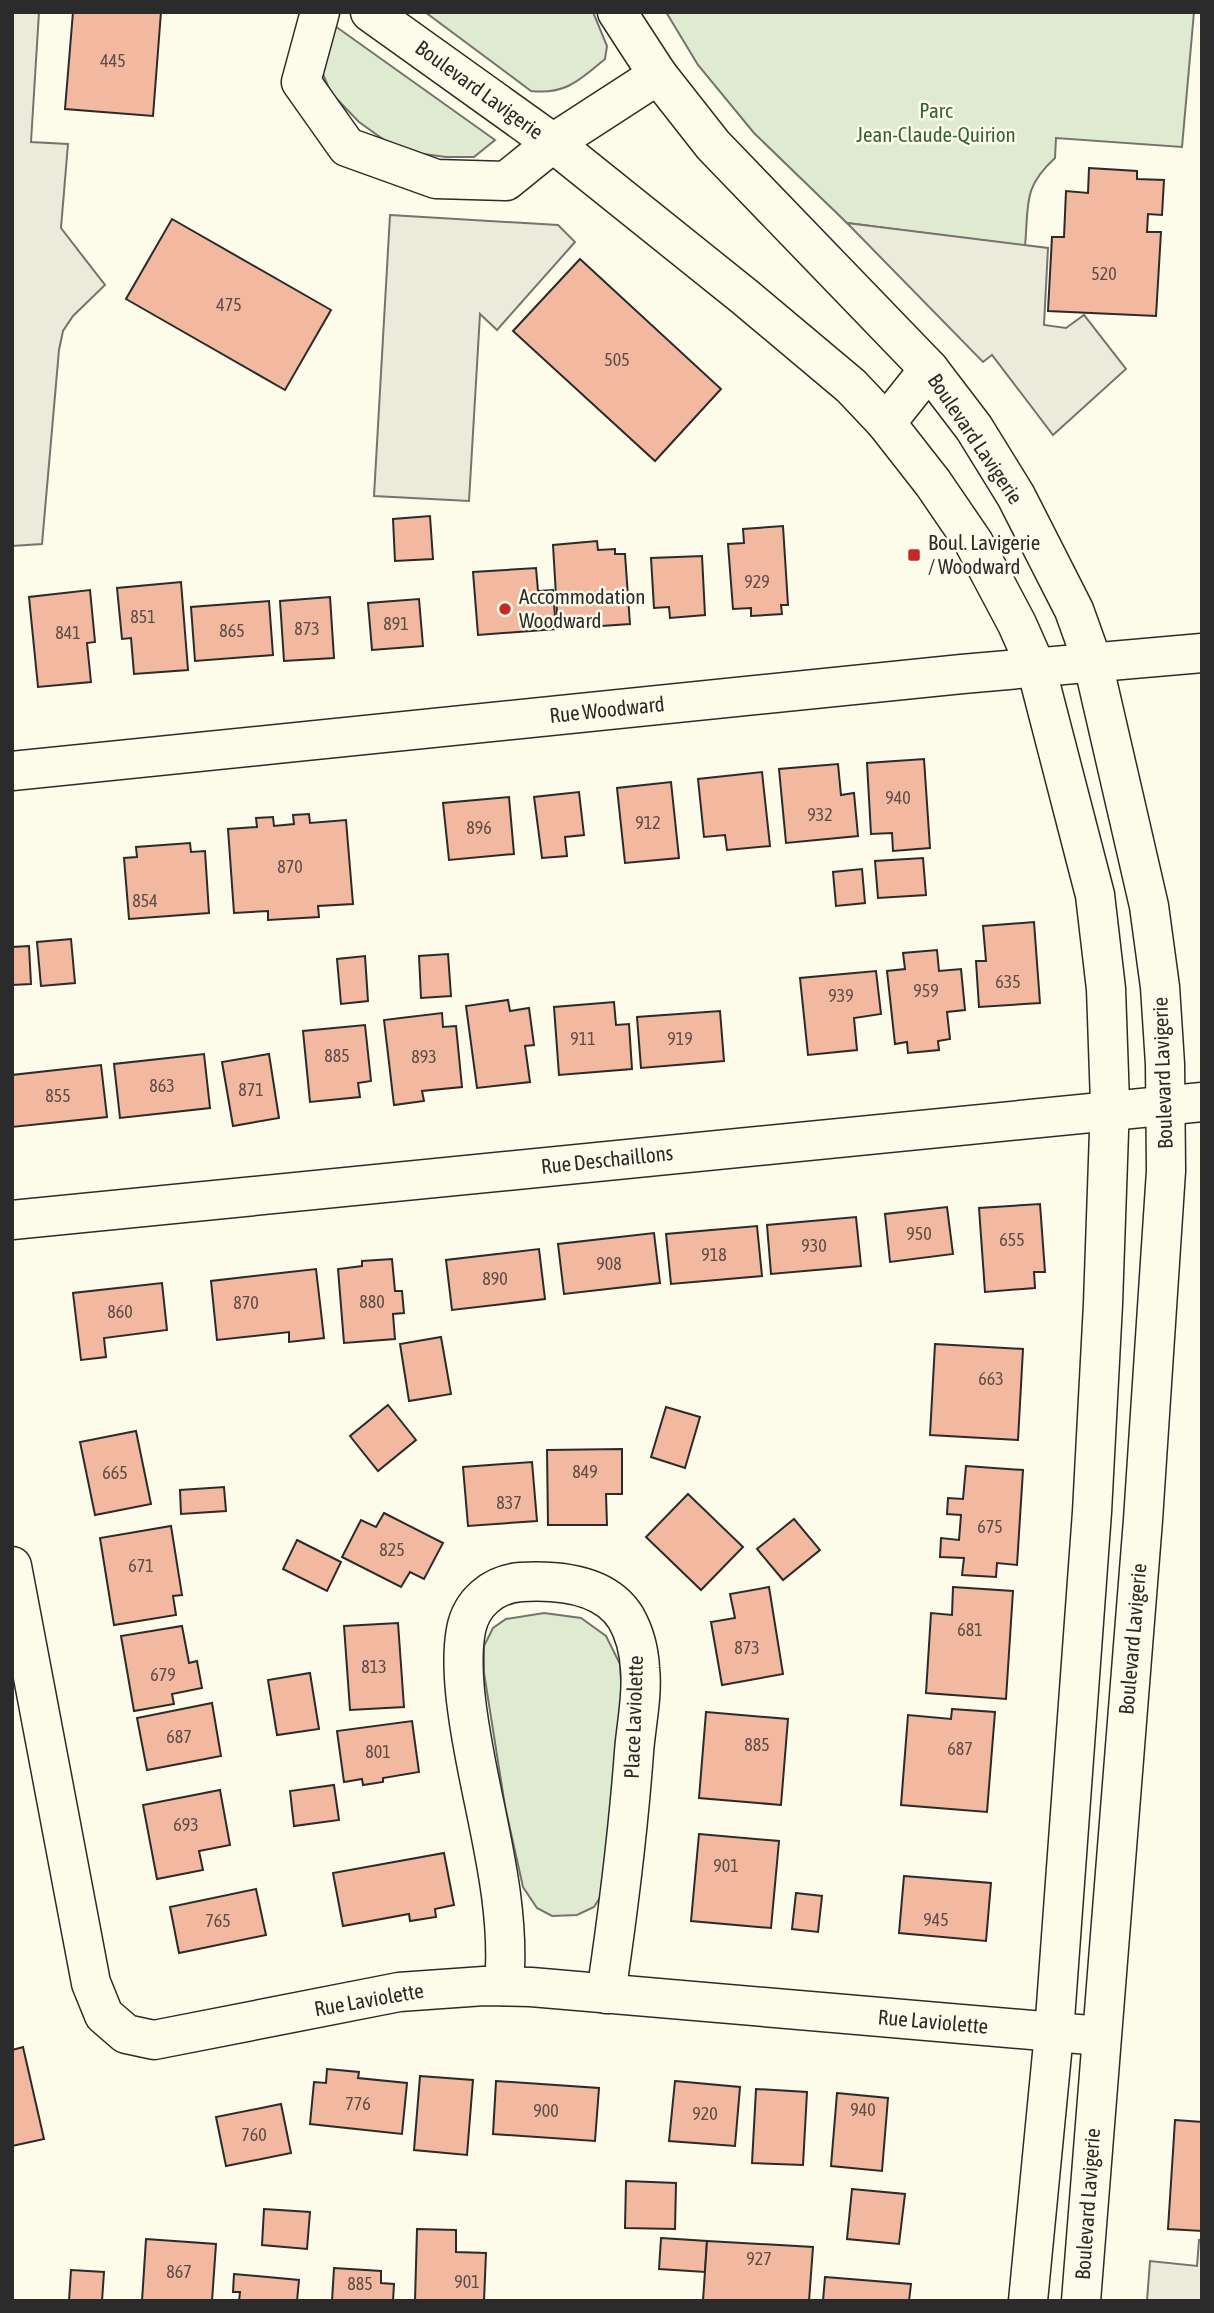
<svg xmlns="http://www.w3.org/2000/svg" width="1214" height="2313" viewBox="0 0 1214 2313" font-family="'Asap Condensed',sans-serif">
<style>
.green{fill:#deebd1;stroke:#74746e;stroke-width:2}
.parking{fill:#eceadb;stroke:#74746e;stroke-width:2}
.building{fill:#f2b8a0;stroke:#2b2b2b;stroke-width:2}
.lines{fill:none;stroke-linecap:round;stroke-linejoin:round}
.minor-casing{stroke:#2b2b2b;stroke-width:41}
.major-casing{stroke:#2b2b2b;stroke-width:41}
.minor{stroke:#fdfbea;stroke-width:38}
.major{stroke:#fdfbea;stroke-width:38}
.poi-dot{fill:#c62828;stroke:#fdfbea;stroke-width:2.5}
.labels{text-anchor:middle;stroke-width:5;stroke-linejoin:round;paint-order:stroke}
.number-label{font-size:18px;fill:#5d4e48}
.street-label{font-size:21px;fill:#2b2b2b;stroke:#fdfbea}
.park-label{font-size:21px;fill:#34623c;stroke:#fdfbea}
.poi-label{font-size:21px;fill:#2b2b2b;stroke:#fdfbea;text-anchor:start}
</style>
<rect width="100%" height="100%" fill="#fdfbea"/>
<g class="green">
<path d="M425,12H593L607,46L605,59C580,80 565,95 531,91Z"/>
<path d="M666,12H1194L1182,147L1056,138L1055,158C1022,188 1029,205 1025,246L847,223L754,133L698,65Z"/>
<polygon points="335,26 495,140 474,157 446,157 416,153 387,142 359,122 331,93 322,72"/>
<polygon points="544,1613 581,1618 606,1636 620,1664 623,1717 606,1888 594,1907 577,1915 552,1916 537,1908 523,1887 505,1806 484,1673 484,1646 493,1628 506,1619"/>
</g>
<g class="parking">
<polygon points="12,12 39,12 31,142 68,144 61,228 105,285 73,316 63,331 59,350 42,544 12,546"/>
<polygon points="390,215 558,225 575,242 497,330 480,314 469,501 374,496"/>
<polygon points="847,223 1048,248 1044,325 1066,328 1084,315 1126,369 1053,435 992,355 983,362"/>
<polygon points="1199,2240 1202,2240 1202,2301 1147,2301 1150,2261 1197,2266"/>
</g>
<g class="building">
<polygon points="73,12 161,12 153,116 65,109"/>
<polygon points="1089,168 1137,171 1137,179 1164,180 1162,215 1148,214 1147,232 1161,232 1156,316 1048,311 1052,237 1064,237 1066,191 1088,193"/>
<polygon points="172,219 331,310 285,390 126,299"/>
<polygon points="580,259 721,389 655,461 513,331"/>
<polygon points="430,516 433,559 395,561 393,519"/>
<polygon points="783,526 788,605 781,605 782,614 751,616 751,608 733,609 728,544 744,543 743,529"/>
<polygon points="597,541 598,550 615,549 615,554 625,554 630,624 558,629 553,545"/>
<polygon points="702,556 705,615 670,618 669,607 654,608 651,558"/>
<polygon points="536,568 538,591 553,590 556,629 478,635 473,572"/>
<polygon points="181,582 188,670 134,674 131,638 122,639 117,588"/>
<polygon points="90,590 95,642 87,643 91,682 38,687 29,597"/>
<polygon points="330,597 334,658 284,661 280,601"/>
<polygon points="419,599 423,646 372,650 368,603"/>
<polygon points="269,601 273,655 195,661 191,607"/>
<polygon points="924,759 930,848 893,851 892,833 871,834 867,763"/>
<polygon points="838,764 841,795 854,793 858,836 786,843 779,769"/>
<polygon points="762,772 770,846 727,850 725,835 704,837 698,779"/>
<polygon points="671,782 679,858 625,863 617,788"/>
<polygon points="579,792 584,835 565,837 567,856 542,858 534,797"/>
<polygon points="509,797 514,854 449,860 443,803"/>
<polygon points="309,814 310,823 346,820 353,904 318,906 319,917 268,920 268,911 234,913 228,829 257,827 256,818 273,817 274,826 294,824 293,815"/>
<polygon points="190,843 191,852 205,851 209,913 129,919 124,858 137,857 136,847"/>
<polygon points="923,858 926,895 878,898 875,861"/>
<polygon points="862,869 865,903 836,906 833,872"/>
<polygon points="1034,922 1040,1003 979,1007 976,961 986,961 983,926"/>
<polygon points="71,939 75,983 41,986 37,942"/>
<polygon points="29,946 31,984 12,985 12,947"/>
<polygon points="937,950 939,971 961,969 965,1010 947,1012 950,1039 938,1041 939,1050 908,1053 907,1042 895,1044 887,971 905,969 903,953"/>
<polygon points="448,954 451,996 421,998 419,956"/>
<polygon points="365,956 368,1001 341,1004 337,959"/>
<polygon points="876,971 881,1014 854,1018 857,1050 808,1055 800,978"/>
<polygon points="508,1000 510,1011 529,1008 534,1045 525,1046 530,1082 477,1088 466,1006"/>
<polygon points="614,1002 616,1025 629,1024 632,1069 559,1075 554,1007"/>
<polygon points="720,1011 724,1061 641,1068 637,1017"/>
<polygon points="442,1013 443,1027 456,1026 462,1087 422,1091 424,1101 394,1105 384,1020"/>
<polygon points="365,1025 371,1081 358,1083 360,1097 310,1102 303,1031"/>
<polygon points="204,1054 210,1108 120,1118 114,1064"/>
<polygon points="269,1054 279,1118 233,1126 222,1062"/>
<polygon points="101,1065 107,1117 12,1127 12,1075"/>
<polygon points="1040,1204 1045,1272 1034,1272 1035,1288 985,1292 979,1208"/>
<polygon points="947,1207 953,1254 890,1262 885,1214"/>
<polygon points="856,1217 861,1266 771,1274 767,1225"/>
<polygon points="757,1226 762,1276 671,1284 666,1234"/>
<polygon points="654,1233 660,1283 564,1294 558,1244"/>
<polygon points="539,1249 545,1299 452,1310 446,1260"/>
<polygon points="392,1259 395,1291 402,1291 404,1313 393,1314 395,1339 344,1343 338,1269 362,1266 362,1261"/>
<polygon points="316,1269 324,1338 289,1342 289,1332 217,1340 211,1281"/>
<polygon points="162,1283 167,1330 104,1338 106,1357 81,1360 73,1293"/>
<polygon points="441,1337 451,1394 409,1401 400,1344"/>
<polygon points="935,1344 1023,1349 1018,1440 930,1435"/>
<polygon points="388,1405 416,1440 378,1471 350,1436"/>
<polygon points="666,1407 700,1417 685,1468 651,1457"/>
<polygon points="136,1431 151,1504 95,1515 80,1442"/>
<polygon points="622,1449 622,1494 606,1494 607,1525 548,1525 547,1450"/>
<polygon points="532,1462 537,1521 468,1526 463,1467"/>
<polygon points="966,1466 1023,1470 1017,1565 997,1563 996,1577 962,1575 964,1558 940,1557 941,1538 959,1540 961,1515 947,1514 948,1498 963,1499"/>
<polygon points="224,1487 226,1511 181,1514 180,1490"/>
<polygon points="688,1494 743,1547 701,1590 646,1537"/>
<polygon points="384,1513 443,1543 424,1579 410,1572 401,1587 342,1557 361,1520 376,1527"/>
<polygon points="794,1519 820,1550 783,1580 757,1549"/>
<polygon points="171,1526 182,1595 173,1596 176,1615 114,1625 100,1538"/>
<polygon points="297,1540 341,1562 327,1591 283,1569"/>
<polygon points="769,1587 783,1674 722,1685 711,1622 735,1618 730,1594"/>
<polygon points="953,1587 1013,1591 1006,1699 926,1693 931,1613 952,1615"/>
<polygon points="398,1623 404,1707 350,1710 344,1626"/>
<polygon points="182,1626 189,1663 197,1661 202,1688 172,1694 174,1704 134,1711 121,1636"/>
<polygon points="310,1673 319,1729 277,1735 268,1680"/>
<polygon points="212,1703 221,1756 147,1770 137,1718"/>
<polygon points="952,1709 995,1712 987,1812 901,1805 908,1715 951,1719"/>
<polygon points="706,1712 788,1719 781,1805 699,1798"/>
<polygon points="412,1721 419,1772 383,1778 383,1782 363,1785 362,1779 344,1782 337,1731"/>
<polygon points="334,1785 339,1820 294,1826 290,1791"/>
<polygon points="220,1790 230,1845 199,1851 203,1870 157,1879 143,1805"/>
<polygon points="699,1834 779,1841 771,1928 691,1921"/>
<polygon points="444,1853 454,1905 435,1909 436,1917 410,1921 409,1914 343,1926 333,1873"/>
<polygon points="904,1876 991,1883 986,1941 899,1933"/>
<polygon points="256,1889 266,1935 179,1953 170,1907"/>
<polygon points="796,1893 822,1896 818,1932 792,1929"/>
<polygon points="23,2047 44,2139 12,2146 12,2050"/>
<polygon points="327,2069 359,2072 358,2078 407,2083 402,2134 310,2124 314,2082 326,2083"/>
<polygon points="420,2076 473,2080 467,2155 414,2150"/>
<polygon points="496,2081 599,2088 595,2141 493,2134"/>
<polygon points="675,2081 740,2087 735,2146 669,2141"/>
<polygon points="756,2089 807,2092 803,2165 752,2163"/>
<polygon points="837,2093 888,2098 882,2171 831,2166"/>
<polygon points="281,2104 291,2153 226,2166 216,2117"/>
<polygon points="1175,2120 1202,2122 1202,2231 1168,2229"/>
<polygon points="626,2181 676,2183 675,2229 625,2228"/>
<polygon points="852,2189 905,2194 899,2244 847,2239"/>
<polygon points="264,2209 310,2212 307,2249 262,2245"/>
<polygon points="417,2229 456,2230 456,2252 486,2253 484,2301 415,2301"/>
<polygon points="661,2238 707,2241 705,2272 659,2269"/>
<polygon points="146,2239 216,2244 212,2301 142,2301"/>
<polygon points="707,2241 813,2247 809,2301 703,2301"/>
<polygon points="334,2268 381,2271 381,2283 394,2284 393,2301 332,2301"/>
<polygon points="71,2270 104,2272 102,2301 69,2301"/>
<polygon points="234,2274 299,2280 297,2301 239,2301 240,2292 233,2292"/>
<polygon points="825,2277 911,2284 909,2301 823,2301"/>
</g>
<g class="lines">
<defs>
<g id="minor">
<polyline points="320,12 301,82 347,147 436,179 506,181 553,143"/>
<polyline points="886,423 929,369"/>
<polyline points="12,771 962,674 1202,653"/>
<polyline points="12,1220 1202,1102"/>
<polyline points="12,1566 91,1983 104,2015 126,2034 154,2040 399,1992 484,1986 531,1987 1101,2036"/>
<path d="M504,1986C511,1909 489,1832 475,1757C468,1720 459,1667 466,1630C471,1603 493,1584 521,1582C557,1580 605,1584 626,1618C635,1634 639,1650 640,1668C643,1695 636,1725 634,1752C628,1834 618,1913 606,1994"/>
</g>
<g id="major">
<polyline points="370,12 553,143 745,297 851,386 886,423 933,483 974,543 1017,624 1036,667 1095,895 1106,989 1110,1103 1103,1304 1092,1512 1054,2033 1028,2301"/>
<polyline points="617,12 658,75 713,145 929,369 974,428 1016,496 1074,610 1093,663 1149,906 1160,987 1165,1064 1166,1171 1143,1520 1081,2301"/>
<polyline points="553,143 658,75"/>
</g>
</defs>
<use href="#minor" class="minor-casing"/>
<use href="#major" class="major-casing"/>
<use href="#minor" class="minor"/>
<use href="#major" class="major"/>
</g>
<g class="poi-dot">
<rect x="907" y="548" width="14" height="14" rx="3.5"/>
<circle cx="505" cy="609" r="7"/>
</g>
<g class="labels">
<g class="number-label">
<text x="113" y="67">445</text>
<text x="1104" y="280">520</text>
<text x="229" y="311">475</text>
<text x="617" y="366">505</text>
<text x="757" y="588">929</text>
<text x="143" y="623">851</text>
<text x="396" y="630">891</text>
<text x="307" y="635">873</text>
<text x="232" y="637">865</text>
<text x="68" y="639">841</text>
<text x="898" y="804">940</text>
<text x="820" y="821">932</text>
<text x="648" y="829">912</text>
<text x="479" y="834">896</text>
<text x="290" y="873">870</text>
<text x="145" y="907">854</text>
<text x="1008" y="988">635</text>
<text x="926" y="997">959</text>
<text x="841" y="1002">939</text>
<text x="583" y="1045">911</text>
<text x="680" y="1045">919</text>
<text x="337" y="1062">885</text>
<text x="424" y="1063">893</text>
<text x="162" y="1092">863</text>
<text x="251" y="1096">871</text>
<text x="58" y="1102">855</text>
<text x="919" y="1240">950</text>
<text x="1012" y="1246">655</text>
<text x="814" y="1252">930</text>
<text x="714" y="1261">918</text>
<text x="609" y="1270">908</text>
<text x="495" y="1285">890</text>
<text x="372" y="1308">880</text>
<text x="246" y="1309">870</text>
<text x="120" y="1318">860</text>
<text x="991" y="1385">663</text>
<text x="585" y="1478">849</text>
<text x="115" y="1479">665</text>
<text x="509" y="1509">837</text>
<text x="990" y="1533">675</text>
<text x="392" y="1556">825</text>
<text x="141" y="1572">671</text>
<text x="970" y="1636">681</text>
<text x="747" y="1654">873</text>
<text x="374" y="1673">813</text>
<text x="163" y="1681">679</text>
<text x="179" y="1743">687</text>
<text x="757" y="1751">885</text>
<text x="960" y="1755">687</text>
<text x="378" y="1758">801</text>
<text x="186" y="1831">693</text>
<text x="726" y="1872">901</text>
<text x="936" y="1926">945</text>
<text x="218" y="1927">765</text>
<text x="358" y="2110">776</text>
<text x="863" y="2116">940</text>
<text x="546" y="2117">900</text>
<text x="705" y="2120">920</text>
<text x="254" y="2141">760</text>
<text x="759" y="2265">927</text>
<text x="179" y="2278">867</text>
<text x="467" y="2288">901</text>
<text x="360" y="2290">885</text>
</g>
<g class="street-label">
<text transform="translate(479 90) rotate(36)" y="7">Boulevard Lavigerie</text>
<text transform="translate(975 439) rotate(56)" y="7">Boulevard Lavigerie</text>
<text transform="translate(607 710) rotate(-6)" y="7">Rue Woodward</text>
<text transform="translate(1163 1073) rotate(-92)" y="7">Boulevard Lavigerie</text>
<text transform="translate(607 1160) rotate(-6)" y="7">Rue Deschaillons</text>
<text transform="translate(1133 1639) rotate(-85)" y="7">Boulevard Lavigerie</text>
<text transform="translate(634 1717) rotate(-88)" y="7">Place Laviolette</text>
<text transform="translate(369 2000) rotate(-10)" y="7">Rue Laviolette</text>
<text transform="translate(933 2022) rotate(5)" y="7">Rue Laviolette</text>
<text transform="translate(1088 2204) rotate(-86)" y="7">Boulevard Lavigerie</text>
</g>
<g class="park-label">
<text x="936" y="118">Parc<tspan x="936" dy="24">Jean-Claude-Quirion</tspan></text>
</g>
<g class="poi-label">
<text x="928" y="550">Boul. Lavigerie<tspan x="928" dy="24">/ Woodward</tspan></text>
<text x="519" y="604">Accommodation<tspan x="519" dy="24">Woodward</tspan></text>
</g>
</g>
<rect width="1214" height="2313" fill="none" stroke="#2b2b2b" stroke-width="28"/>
</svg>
